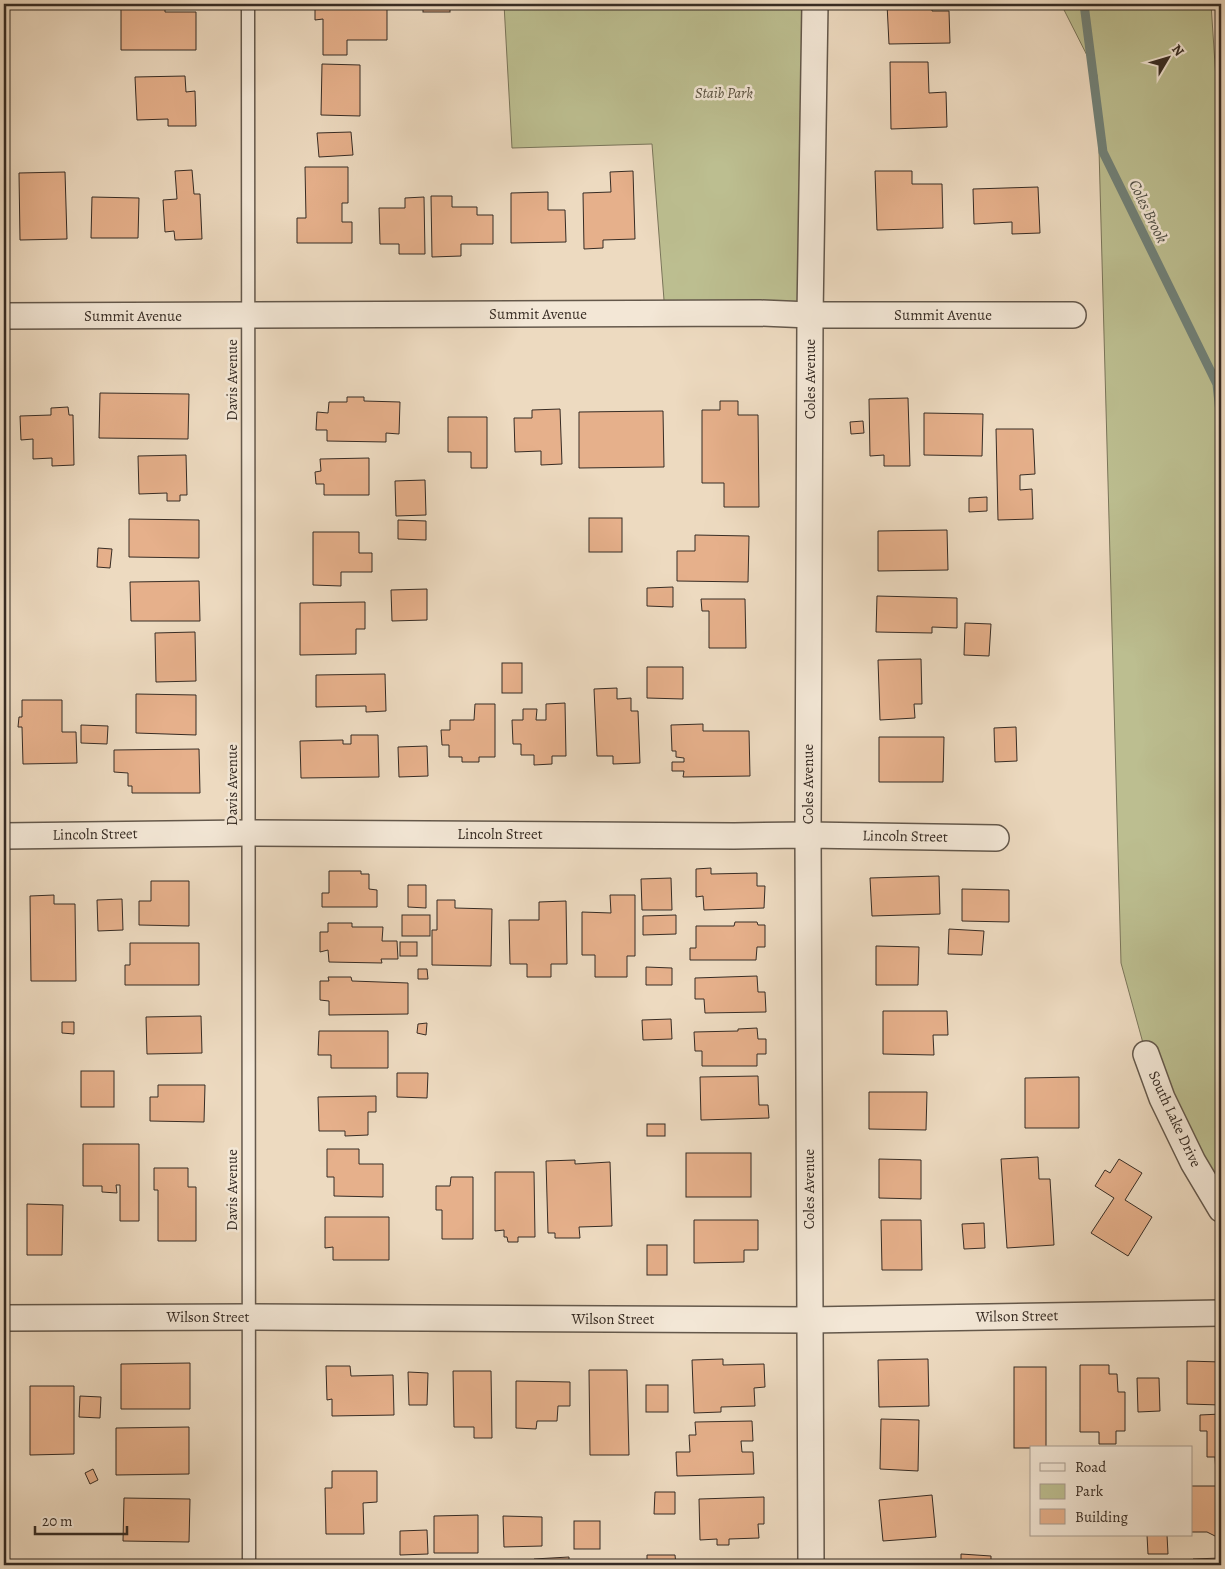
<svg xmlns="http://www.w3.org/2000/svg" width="1225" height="1569" viewBox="0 0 1225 1569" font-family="Alegreya,serif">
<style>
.green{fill:#bcbe90;stroke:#7a755a}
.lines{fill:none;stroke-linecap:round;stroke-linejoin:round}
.stream{stroke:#728279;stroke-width:9}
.building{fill:#e6b08b;stroke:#372c24}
.service-casing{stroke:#64584b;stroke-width:15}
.minor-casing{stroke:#64584b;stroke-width:28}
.service{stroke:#f3e7d6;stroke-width:12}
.minor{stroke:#f3e7d6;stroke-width:25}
.labels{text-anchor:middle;stroke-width:5;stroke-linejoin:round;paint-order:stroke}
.park-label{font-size:15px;font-style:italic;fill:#58503f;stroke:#f3e7d6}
.street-label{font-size:15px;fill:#372c24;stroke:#f3e7d6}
.water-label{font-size:16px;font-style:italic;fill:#505047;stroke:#f3e7d6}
</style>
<rect width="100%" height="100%" fill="#eddac0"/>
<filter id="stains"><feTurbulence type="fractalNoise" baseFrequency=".004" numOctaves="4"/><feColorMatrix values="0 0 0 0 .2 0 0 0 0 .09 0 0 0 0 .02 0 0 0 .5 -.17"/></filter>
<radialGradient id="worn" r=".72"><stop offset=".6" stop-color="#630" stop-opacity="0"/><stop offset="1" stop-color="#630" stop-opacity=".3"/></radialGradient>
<g class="green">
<polygon points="504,4 814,4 810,315 665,313 652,144 512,148"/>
<polygon points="1061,4 1211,4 1221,154 1221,1195 1146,1054 1121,963 1097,75"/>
</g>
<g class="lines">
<polyline class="stream" points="1084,4 1103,152 1217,384 1221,422"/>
</g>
<g class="building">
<polygon points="121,4 165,4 165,12 196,12 196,50 121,50"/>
<polygon points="315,4 387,4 387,40 347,40 347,55 323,55 323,19 315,20"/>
<rect x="423" y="4" width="27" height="8"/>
<polygon points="887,4 932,4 932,11 949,11 950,43 889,44"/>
<polygon points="890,62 928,62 929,93 946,92 947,127 891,129"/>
<polygon points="322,64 360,65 360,116 321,115"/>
<polygon points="185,76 186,92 195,91 196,126 168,126 168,119 137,120 135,77"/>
<polygon points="351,132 353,155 319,157 317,133"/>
<polygon points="305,167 348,167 348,203 342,203 342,222 352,222 352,243 297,243 297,218 306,218"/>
<polygon points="192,170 194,194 200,194 202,239 175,240 174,231 165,232 163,200 177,199 175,171"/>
<polygon points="633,171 635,239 603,240 603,248 584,249 583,193 611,192 610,172"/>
<polygon points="875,171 912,171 912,184 942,184 943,228 877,230"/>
<polygon points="65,172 67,239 20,240 19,173"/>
<polygon points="1038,187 1040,233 1012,234 1012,222 974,224 973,189"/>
<polygon points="548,192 548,210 565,210 566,242 511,243 511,193"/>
<polygon points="431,196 452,196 452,207 477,207 477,215 493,215 493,244 461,244 461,256 432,257"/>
<polygon points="92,197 139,198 138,238 91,238"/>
<polygon points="424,197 425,254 399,254 399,244 380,244 379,208 405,208 405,198"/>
<polygon points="100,393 189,394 188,439 99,438"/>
<polygon points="347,397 364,397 364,401 400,402 399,434 386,433 386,442 327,441 327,430 316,430 317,412 328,413 329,402 347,402"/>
<polygon points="908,398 910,466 884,466 884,455 870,456 869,399"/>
<polygon points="720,401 738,401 738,415 758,415 759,507 724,507 724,483 702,483 702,410 720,410"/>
<polygon points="68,407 69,415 73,415 74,465 52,466 52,458 33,459 33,439 21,440 20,416 51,415 51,408"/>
<polygon points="560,409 562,464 541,465 541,451 515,452 514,418 532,418 532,410"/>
<polygon points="663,411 664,467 579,468 579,412"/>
<polygon points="924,413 983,414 982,456 924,455"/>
<polygon points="448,417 487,417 487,468 471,468 471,452 448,452"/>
<polygon points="863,421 864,433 851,434 850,422"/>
<polygon points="996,429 1033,429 1035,474 1020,475 1020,490 1032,489 1033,519 998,520"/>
<polygon points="186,455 187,495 180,495 180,501 167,501 167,493 139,494 138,456"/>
<polygon points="369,458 369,495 324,495 324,484 316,484 315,472 321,471 320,459"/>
<polygon points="425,480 426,515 396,516 395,481"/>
<polygon points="987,497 987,511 969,512 969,498"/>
<rect x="589" y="518" width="33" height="34"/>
<polygon points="129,519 199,520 199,558 129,557"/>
<polygon points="398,520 426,521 426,540 398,539"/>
<polygon points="947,530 948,570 878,571 878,531"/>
<polygon points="313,532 359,532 359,553 372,553 372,572 341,572 341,586 313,585"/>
<polygon points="695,535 749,536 748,582 677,581 677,551 695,551"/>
<polygon points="98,548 112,549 110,568 97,567"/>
<polygon points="199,581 200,621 131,621 130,582"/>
<polygon points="673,587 673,607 647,606 647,588"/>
<polygon points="427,589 427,620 392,621 391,590"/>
<polygon points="877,596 957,598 957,628 932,627 932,633 876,632"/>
<polygon points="701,599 745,599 746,648 709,648 709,611 702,611"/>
<polygon points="365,602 365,629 356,629 356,654 300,655 300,603"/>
<polygon points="965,623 991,624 989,656 964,655"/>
<polygon points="4,626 8,626 9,665 4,665"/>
<polygon points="195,632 196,681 156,682 155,633"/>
<polygon points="921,659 922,704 914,704 915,718 880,720 878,660"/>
<rect x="502" y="663" width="20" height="30"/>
<polygon points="647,667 683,667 683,699 647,698"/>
<polygon points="385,674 386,711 366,712 366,706 316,707 316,675"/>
<polygon points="617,688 617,699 631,698 631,711 638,711 640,763 613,764 613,756 597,756 594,689"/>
<polygon points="136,694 196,695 196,735 136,733"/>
<polygon points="22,700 62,700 62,732 76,732 77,763 23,764 22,727 18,727 19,717 22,717"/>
<polygon points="565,703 566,756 552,756 552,764 534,765 534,755 521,755 521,744 513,744 512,720 523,720 523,709 537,709 536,720 546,720 546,704"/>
<polygon points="475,704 495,704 495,757 479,757 479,762 462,762 462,757 449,757 449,745 442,745 441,730 450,730 450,720 474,720"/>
<polygon points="703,724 703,731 749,731 750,776 683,777 684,771 672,771 672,762 684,762 684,758 676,757 676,751 672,751 671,725"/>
<polygon points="81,725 108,726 107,744 81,743"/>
<polygon points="1016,727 1017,761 995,762 994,728"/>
<polygon points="351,735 378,735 379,777 301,778 300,741 343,740 343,744 351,744"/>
<polygon points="879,737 944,737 943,782 879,782"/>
<polygon points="427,746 428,776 399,777 398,747"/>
<polygon points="199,749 200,793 132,793 132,786 128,786 128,773 114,772 114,750"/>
<polygon points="711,868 711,874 757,873 757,886 765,886 764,908 704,910 703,896 696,897 696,869"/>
<polygon points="329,871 361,871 361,874 369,874 369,889 377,890 377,907 322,907 322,893 329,893"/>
<polygon points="939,876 940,914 872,916 870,878"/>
<polygon points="671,878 672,910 642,910 641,879"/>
<polygon points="151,881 189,881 189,926 139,925 139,901 151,901"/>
<polygon points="408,885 426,885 426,908 408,907"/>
<polygon points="4,886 5,945 4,945"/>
<polygon points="962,889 1009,890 1009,922 962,921"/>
<polygon points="54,895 54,904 75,904 76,981 31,981 30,896"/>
<polygon points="610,895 635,895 635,956 627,956 627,977 595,977 595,955 582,955 582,912 611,913"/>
<polygon points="122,899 123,930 98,931 97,900"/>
<polygon points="437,900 455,900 455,908 492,909 491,966 432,965 432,930 437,930"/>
<polygon points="566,901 567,964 551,964 551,977 527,977 527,964 510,964 509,920 539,920 539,902"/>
<rect x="402" y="915" width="28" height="21"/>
<polygon points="676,915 676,934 643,935 643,916"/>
<polygon points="735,922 757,922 758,925 765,925 765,947 757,947 756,960 690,960 690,948 696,948 696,926 734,926"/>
<polygon points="328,923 352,923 352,927 383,927 382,941 397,941 398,959 381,959 382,963 329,962 328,950 320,952 320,932 328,932"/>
<polygon points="949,929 984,931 982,955 948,954"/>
<rect x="400" y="942" width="17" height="14"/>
<polygon points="130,943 199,943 199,985 125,985 125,965 130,965"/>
<polygon points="876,946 919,947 918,985 876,985"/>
<polygon points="646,967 672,968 672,985 646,985"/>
<polygon points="418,969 427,969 428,979 418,979"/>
<polygon points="757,976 758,992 765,992 766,1012 705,1013 704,999 695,999 695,978"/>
<polygon points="328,977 351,977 352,981 408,983 408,1014 329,1015 329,1001 320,1000 320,981 329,981"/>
<polygon points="883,1011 947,1011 948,1035 933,1035 934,1055 883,1054"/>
<polygon points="201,1016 202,1053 147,1054 146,1017"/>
<polygon points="671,1019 672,1039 643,1040 642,1020"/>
<polygon points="62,1022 74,1022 74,1034 62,1033"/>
<polygon points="427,1023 426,1035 417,1033 418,1024"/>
<polygon points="757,1028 758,1039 766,1039 766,1054 757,1054 757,1066 702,1066 702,1051 695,1051 694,1032 738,1031 738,1029"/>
<polygon points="319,1031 388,1031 388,1068 331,1068 331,1055 318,1055"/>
<rect x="81" y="1071" width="33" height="36"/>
<polygon points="397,1073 428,1073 427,1098 397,1097"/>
<polygon points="758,1076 759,1105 768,1105 769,1118 701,1120 700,1077"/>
<polygon points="1079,1077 1079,1128 1025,1128 1025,1078"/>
<polygon points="158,1085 205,1085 204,1122 150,1121 150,1097 158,1097"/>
<polygon points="869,1092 927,1092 926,1130 869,1129"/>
<polygon points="376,1096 376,1112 368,1112 368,1135 345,1136 345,1131 319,1131 318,1097"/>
<rect x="647" y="1124" width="18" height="12"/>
<polygon points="83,1144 139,1144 139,1221 120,1221 120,1185 116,1185 117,1193 102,1192 102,1186 83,1186"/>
<polygon points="327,1149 359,1149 359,1164 383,1164 383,1197 334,1196 334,1177 327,1177"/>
<rect x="686" y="1153" width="65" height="44"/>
<polygon points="1038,1157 1039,1179 1050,1179 1054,1245 1007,1248 1001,1159"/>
<polygon points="879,1159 921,1160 921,1199 879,1198"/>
<polygon points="1119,1159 1142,1173 1125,1200 1152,1217 1128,1256 1091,1233 1114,1198 1095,1186 1105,1170 1110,1173"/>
<polygon points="575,1160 575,1164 610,1162 612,1226 579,1227 580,1238 555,1238 555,1233 548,1233 546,1161"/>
<polygon points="154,1168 188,1168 188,1187 196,1187 196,1241 158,1241 158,1190 154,1190"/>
<polygon points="495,1172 534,1172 535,1237 518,1237 518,1242 508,1242 507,1237 504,1237 504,1230 495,1231"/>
<polygon points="451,1177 473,1177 473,1239 442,1239 442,1210 436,1210 436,1186 450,1186"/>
<polygon points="27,1204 63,1205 62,1255 27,1255"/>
<polygon points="325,1217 389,1217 389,1260 333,1260 333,1247 325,1248"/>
<polygon points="694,1220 758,1220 758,1250 744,1250 744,1262 694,1263"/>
<polygon points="881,1220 921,1220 922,1270 882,1270"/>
<polygon points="984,1223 985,1248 964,1249 962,1224"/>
<rect x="647" y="1245" width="20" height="30"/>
<polygon points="723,1359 723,1365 764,1364 765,1387 754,1388 755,1406 721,1407 721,1412 694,1413 692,1360"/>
<polygon points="928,1359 929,1406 879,1407 878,1360"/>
<polygon points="1187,1361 1221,1362 1221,1405 1187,1404"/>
<polygon points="190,1363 190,1409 121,1409 121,1364"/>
<polygon points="1080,1365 1109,1365 1109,1374 1117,1374 1118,1392 1125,1392 1125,1431 1116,1431 1116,1444 1099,1444 1099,1432 1080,1432"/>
<polygon points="326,1366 350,1366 351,1376 393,1375 394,1415 332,1416 332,1399 327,1400"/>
<rect x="1014" y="1367" width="32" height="81"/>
<polygon points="589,1370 627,1370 629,1455 590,1455"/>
<polygon points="453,1371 491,1371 492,1438 474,1438 474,1427 454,1427"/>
<polygon points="408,1372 428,1373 427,1405 409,1405"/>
<polygon points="1137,1378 1159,1378 1160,1411 1138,1412"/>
<polygon points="516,1381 570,1382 570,1406 558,1406 557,1421 537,1421 536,1429 516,1428"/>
<rect x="646" y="1385" width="22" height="27"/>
<polygon points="30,1386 74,1386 74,1454 30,1455"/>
<polygon points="80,1396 101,1397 100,1418 79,1417"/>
<polygon points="1221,1414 1221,1472 1216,1473 1215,1457 1207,1457 1207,1431 1200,1431 1200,1415"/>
<polygon points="881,1419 919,1420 918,1471 880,1469"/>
<polygon points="752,1421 753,1441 741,1441 742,1452 753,1452 754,1474 677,1476 676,1452 690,1452 689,1435 696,1435 695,1422"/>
<polygon points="189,1427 189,1474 116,1475 116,1428"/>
<polygon points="93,1469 98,1480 90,1484 85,1473"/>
<polygon points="332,1471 377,1471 377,1502 363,1503 364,1534 326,1534 325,1488 332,1488"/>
<polygon points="1191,1486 1221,1486 1221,1539 1207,1532 1191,1532"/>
<polygon points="655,1492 675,1492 675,1514 654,1514"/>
<polygon points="932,1495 936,1537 883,1541 879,1500"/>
<polygon points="764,1497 764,1524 758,1524 759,1538 729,1539 729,1545 717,1545 717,1539 700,1540 699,1499"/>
<polygon points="124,1498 190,1499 189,1542 123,1541"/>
<polygon points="478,1515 478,1553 434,1553 434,1516"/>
<polygon points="503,1516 542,1517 542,1546 504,1547"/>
<rect x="574" y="1521" width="26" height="28"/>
<polygon points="427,1530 428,1554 400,1555 400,1531"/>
<polygon points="1147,1535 1167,1535 1168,1554 1148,1554"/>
<polygon points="961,1554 991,1556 991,1565 961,1565"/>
<polygon points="647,1555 675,1555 676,1565 647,1565"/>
<polygon points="569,1557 569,1565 534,1565 534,1559"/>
<polygon points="1221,1558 1221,1565 1193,1565 1193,1559"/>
<polygon points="305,1560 355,1560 355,1565 306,1565"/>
</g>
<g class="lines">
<defs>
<polyline id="service" points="248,4 249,1565"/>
<g id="minor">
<polyline points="4,316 760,313 810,315 1073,315"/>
<polyline points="4,836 248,833 734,836 808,835 996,838"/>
<polyline points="1146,1054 1162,1098 1193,1162 1221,1209"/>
<polyline points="4,1318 249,1317 810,1320 1221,1313"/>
<polyline points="811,1565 808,835 810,315 815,4"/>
</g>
</defs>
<use href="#service" class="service-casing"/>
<use href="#minor" class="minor-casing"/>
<use href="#service" class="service"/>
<use href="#minor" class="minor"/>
</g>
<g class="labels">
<g class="park-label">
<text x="724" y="98">Staib Park</text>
</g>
<g class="street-label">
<text x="538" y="319">Summit Avenue</text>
<text x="943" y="320">Summit Avenue</text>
<text x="133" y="321">Summit Avenue</text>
<text transform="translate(810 379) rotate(-90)" y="5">Coles Avenue</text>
<text transform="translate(232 380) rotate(-90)" y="5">Davis Avenue</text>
<text transform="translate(808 784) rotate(-90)" y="5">Coles Avenue</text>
<text transform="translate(232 785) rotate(-90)" y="5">Davis Avenue</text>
<text transform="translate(95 834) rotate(-1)" y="5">Lincoln Street</text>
<text x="500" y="839">Lincoln Street</text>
<text transform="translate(905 836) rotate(1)" y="5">Lincoln Street</text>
<text transform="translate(1175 1119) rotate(65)" y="5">South Lake Drive</text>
<text transform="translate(809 1189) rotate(-90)" y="5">Coles Avenue</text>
<text transform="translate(232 1190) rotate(-90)" y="5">Davis Avenue</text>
<text transform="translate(1017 1316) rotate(-1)" y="5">Wilson Street</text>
<text x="208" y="1322">Wilson Street</text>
<text x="613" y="1324">Wilson Street</text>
</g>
<g class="water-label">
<text transform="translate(1149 211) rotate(64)" y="6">Coles Brook</text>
</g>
</g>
<rect width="1225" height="1569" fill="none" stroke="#eddac0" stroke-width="20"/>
<rect x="5" y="5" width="1215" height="1559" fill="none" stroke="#372c24" stroke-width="2.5"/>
<rect x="10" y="10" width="1205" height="1549" fill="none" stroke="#372c24"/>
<rect x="1030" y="1446" width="162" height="90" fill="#f3e7d6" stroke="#a89c8f"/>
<rect x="1040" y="1463" width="25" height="8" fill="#f3e7d6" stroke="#a89c8f"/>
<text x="1075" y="1472" font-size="15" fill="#372c24">Road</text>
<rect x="1040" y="1484" width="25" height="15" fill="#bcbe90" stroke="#a89c8f"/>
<text x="1075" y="1496" font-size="15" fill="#372c24">Park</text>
<rect x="1040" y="1509" width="25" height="15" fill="#e6b08b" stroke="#a89c8f"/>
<text x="1075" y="1522" font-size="15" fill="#372c24">Building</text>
<g transform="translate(1168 58) rotate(52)" stroke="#f3e7d6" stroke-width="4" paint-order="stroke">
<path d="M0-4L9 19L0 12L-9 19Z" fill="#372c24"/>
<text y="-8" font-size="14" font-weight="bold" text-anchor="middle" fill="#372c24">N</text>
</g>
<path d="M35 1526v8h92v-8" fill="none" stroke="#372c24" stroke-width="2.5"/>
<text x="42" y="1526" font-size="15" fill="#372c24" stroke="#f3e7d6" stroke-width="4" paint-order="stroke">20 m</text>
<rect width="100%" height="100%" filter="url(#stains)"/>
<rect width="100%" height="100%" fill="url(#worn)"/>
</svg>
